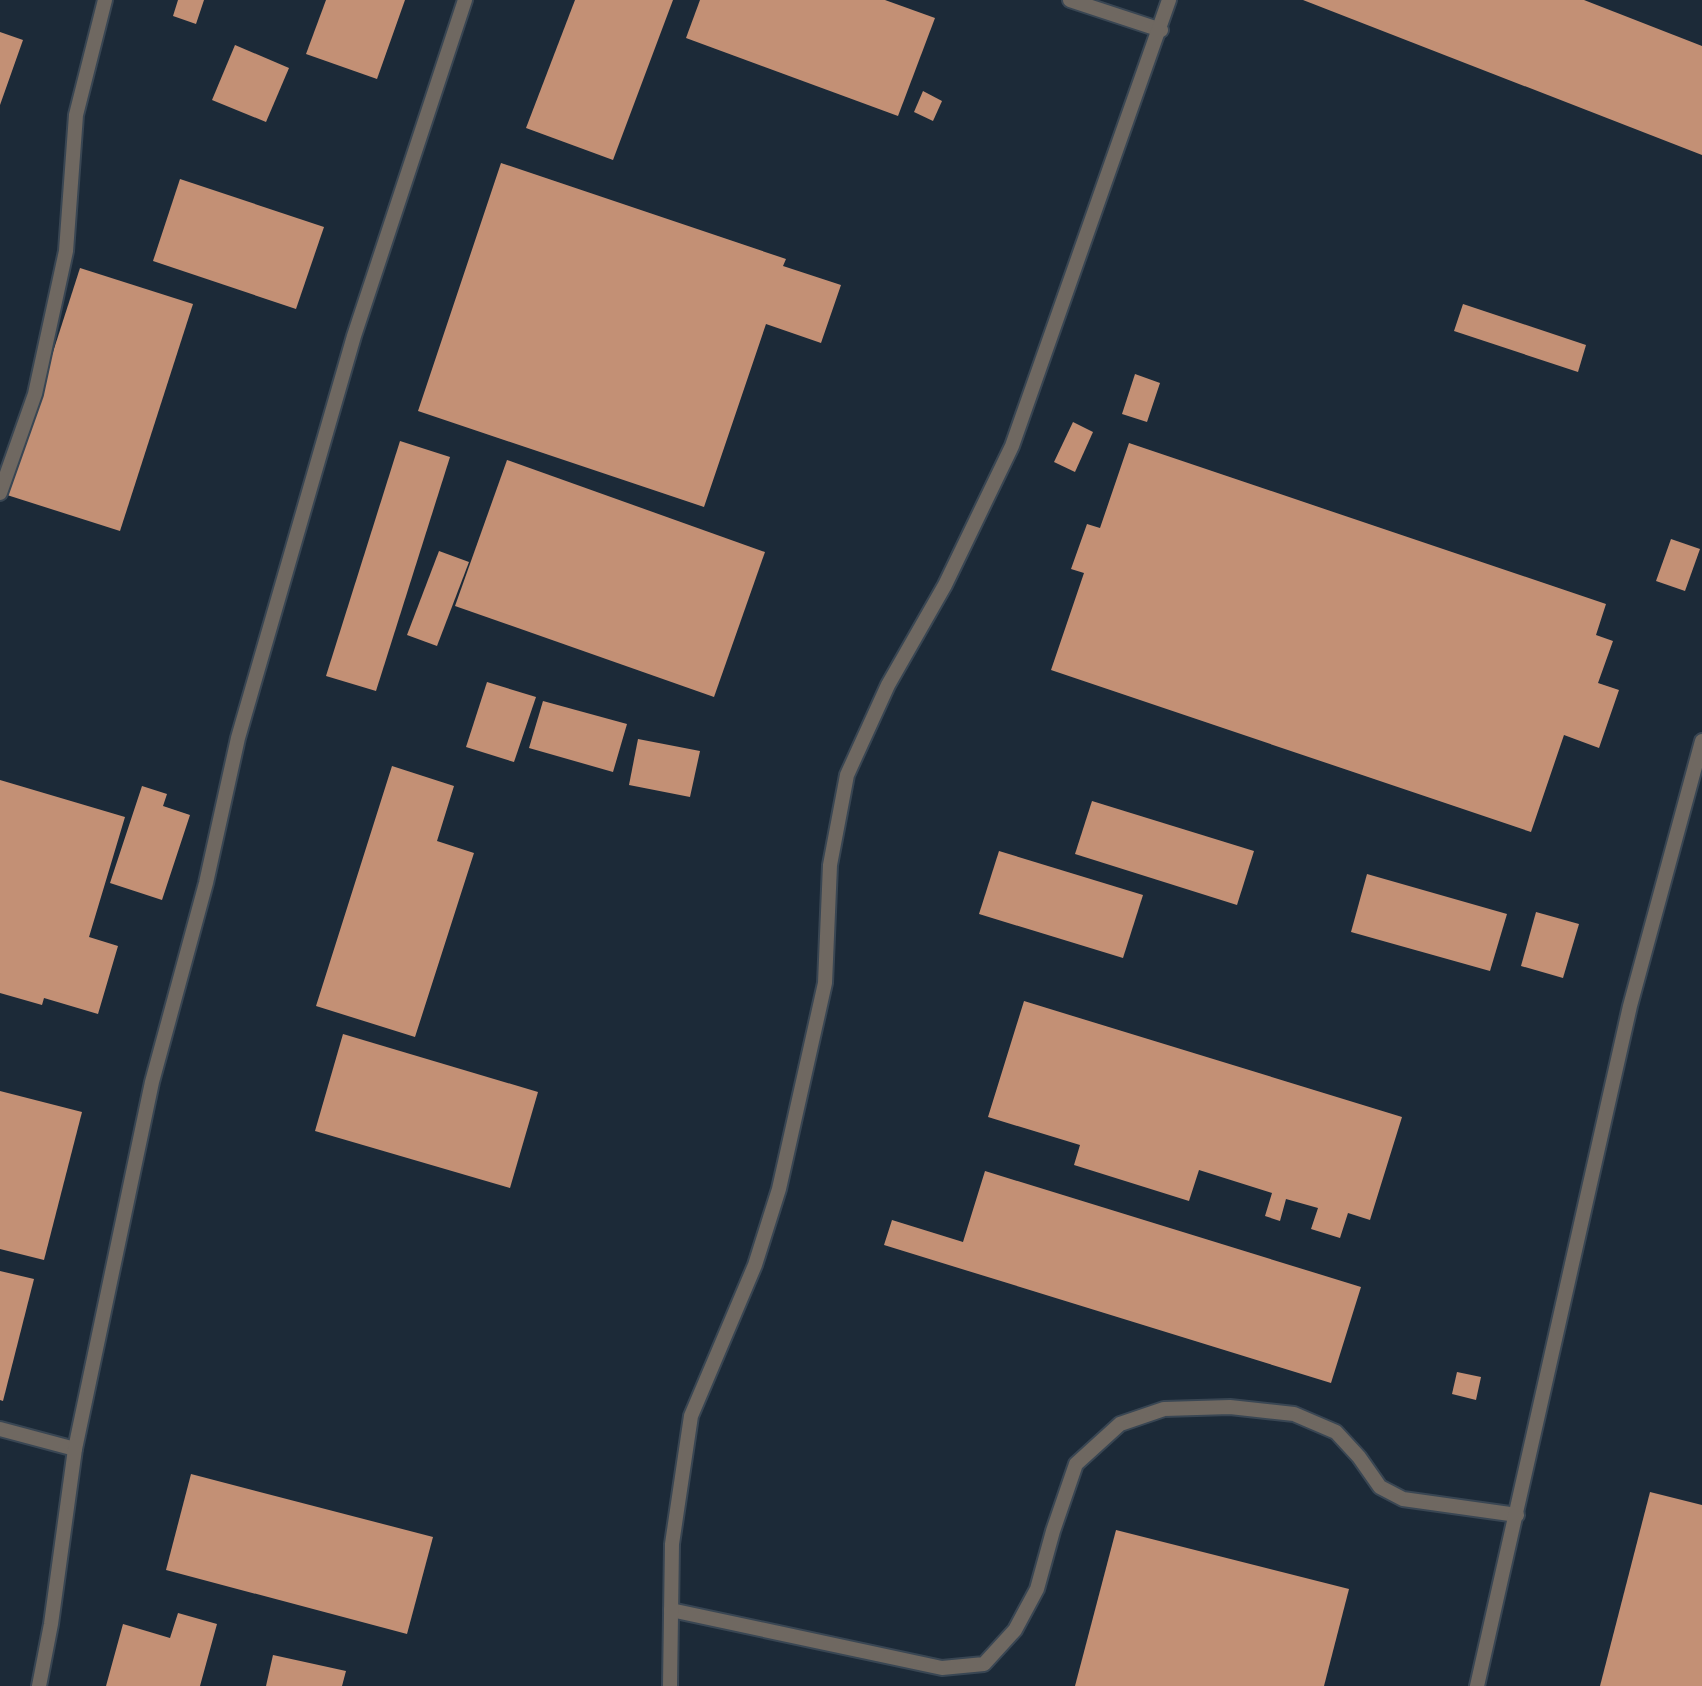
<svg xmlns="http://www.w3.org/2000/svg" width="1702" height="1686" viewBox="0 0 1702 1686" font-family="Spectral,serif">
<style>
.building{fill:#c39075}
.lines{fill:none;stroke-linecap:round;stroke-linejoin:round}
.service-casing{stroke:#394653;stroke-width:18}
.service{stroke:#6f6861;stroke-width:14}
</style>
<rect width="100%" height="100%" fill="#1c2a38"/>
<g class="building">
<polygon points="178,0 204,0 196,24 173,16"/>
<polygon points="326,0 405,0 377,79 306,54"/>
<polygon points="575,0 673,0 613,160 526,128"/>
<polygon points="700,0 885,0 935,18 898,116 686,38"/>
<polygon points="1303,0 1584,0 1702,46 1702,155"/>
<polygon points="0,32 23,40 0,105"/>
<polygon points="235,45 289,68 266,122 212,100"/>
<polygon points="923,91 942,101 933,121 914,112"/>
<polygon points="501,163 786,259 783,266 841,285 821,343 766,324 704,507 418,411"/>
<polygon points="180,179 324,227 296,309 153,261"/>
<polygon points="80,268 193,304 120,531 7,495"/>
<polygon points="1463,304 1586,345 1578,372 1454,331"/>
<polygon points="1135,374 1160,383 1147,422 1122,414"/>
<polygon points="1073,422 1093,432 1075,472 1054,462"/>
<polygon points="400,441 450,457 376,691 326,676"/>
<polygon points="1129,443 1606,604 1596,635 1613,641 1598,683 1619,690 1599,748 1564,735 1531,832 1051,670 1084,573 1071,569 1087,524 1100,528"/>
<polygon points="507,460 765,552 714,697 455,606"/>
<polygon points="1671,539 1700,549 1685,591 1656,581"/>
<polygon points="439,551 469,562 437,646 407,635"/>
<polygon points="487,682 536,697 514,762 466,747"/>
<polygon points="543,701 627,724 613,772 529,748"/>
<polygon points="638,739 700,751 690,797 629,785"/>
<polygon points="392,766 454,786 437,841 474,853 415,1037 316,1006"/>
<polygon points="0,780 125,817 89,937 118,946 98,1014 44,998 42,1005 0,993"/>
<polygon points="142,786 167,794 163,806 190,815 162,900 110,883"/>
<polygon points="1092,801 1254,851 1237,905 1075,854"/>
<polygon points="999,851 1143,895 1123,958 979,914"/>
<polygon points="1367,874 1507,914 1490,971 1351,932"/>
<polygon points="1536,912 1579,924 1563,978 1521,966"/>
<polygon points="1024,1001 1402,1117 1370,1220 1348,1213 1340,1238 1311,1229 1318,1208 1286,1199 1280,1221 1265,1216 1272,1193 1199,1170 1189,1201 1074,1165 1080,1145 988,1117"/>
<polygon points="343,1034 538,1092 510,1188 315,1131"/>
<polygon points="0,1091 82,1112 44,1260 0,1249"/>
<polygon points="985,1171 1361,1287 1331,1383 884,1245 892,1220 963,1242"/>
<polygon points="0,1271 34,1279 3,1401 0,1400"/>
<polygon points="1457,1372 1481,1377 1476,1400 1452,1394"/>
<polygon points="191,1474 433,1537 407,1634 166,1570"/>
<polygon points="1650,1492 1702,1505 1702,1686 1600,1686"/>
<polygon points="1116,1530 1349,1589 1324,1686 1075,1686"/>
<polygon points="178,1613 217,1624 200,1686 106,1686 123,1624 170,1638"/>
<polygon points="273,1655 346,1671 342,1686 266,1686"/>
</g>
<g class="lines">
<defs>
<g id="service">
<polyline points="1070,0 1161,30"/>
<polyline points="0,493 35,394 66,251 76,115 105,0"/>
<polyline points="0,1429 75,1449"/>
<polyline points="671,1610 942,1668 984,1664 1015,1630 1037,1589 1053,1531 1076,1464 1120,1424 1164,1409 1230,1407 1294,1414 1336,1432 1359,1457 1380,1487 1403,1499 1517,1515"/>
<polyline points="39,1686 51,1624 75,1449 152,1082 206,883 238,738 354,336 465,0"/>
<polyline points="670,1686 672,1544 691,1416 755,1265 779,1189 825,983 830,865 847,775 888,685 945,585 1012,446 1169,0"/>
<polyline points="1477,1686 1630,1006 1702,741"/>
</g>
</defs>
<use href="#service" class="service-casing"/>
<use href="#service" class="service"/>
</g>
</svg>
